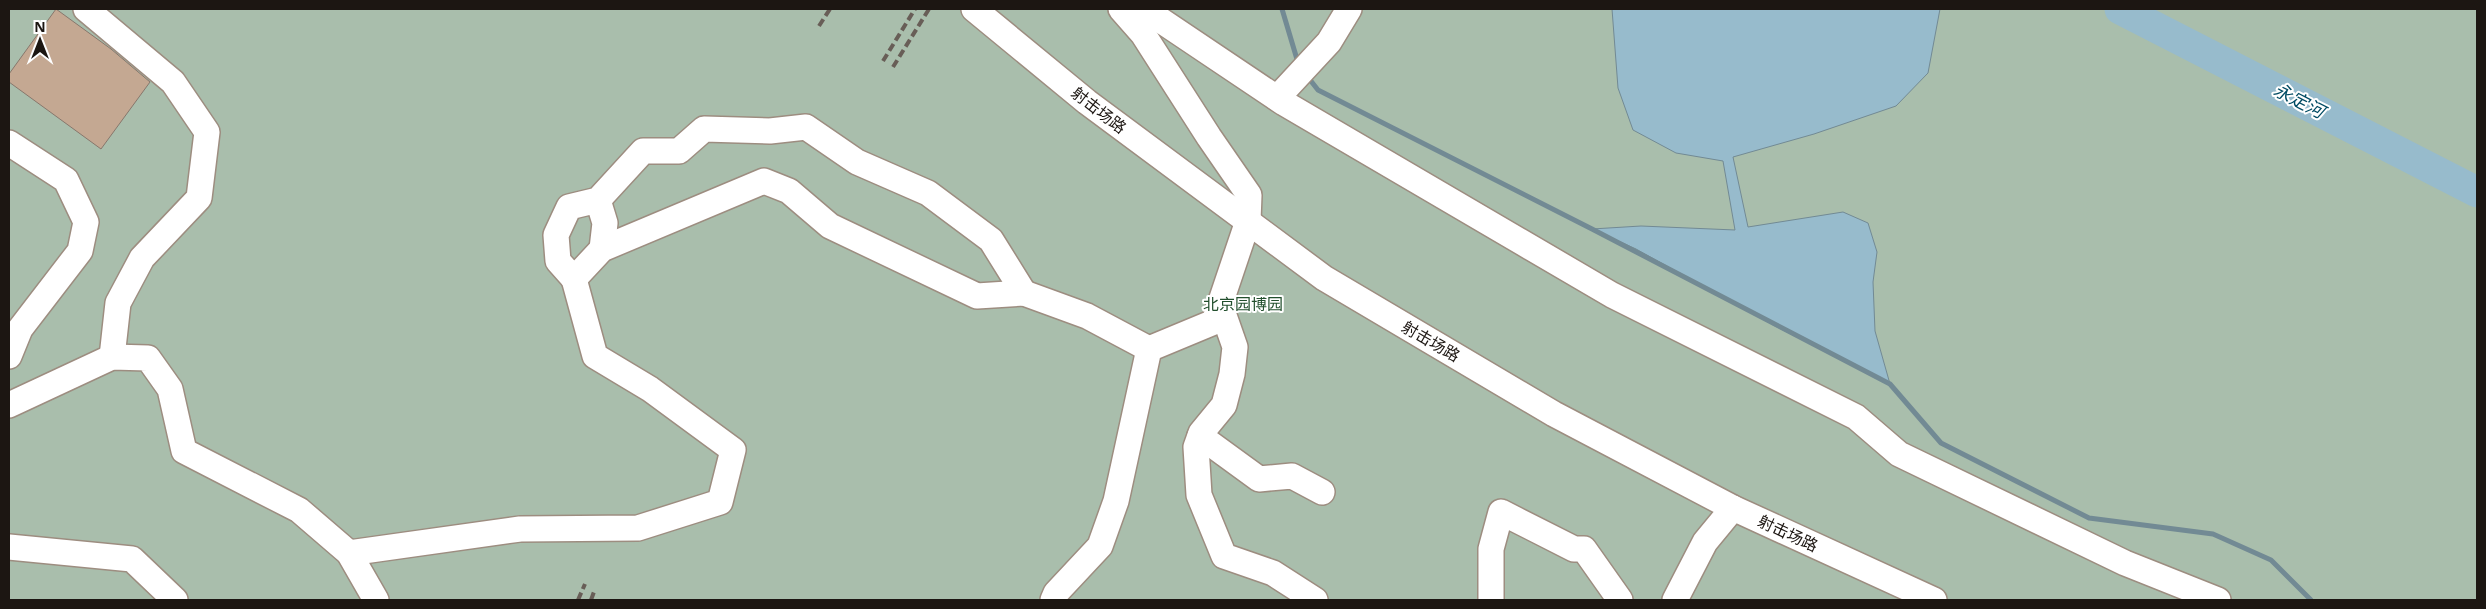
<svg xmlns="http://www.w3.org/2000/svg" width="2486" height="609" viewBox="0 0 2486 609" font-family="'Noto Sans','Noto Sans SC',sans-serif">
<style>
.green{fill:#a9beac}
.water{fill:#97bbcc;stroke:#728a94}
.lines{fill:none;stroke-linecap:round;stroke-linejoin:round}
.stream{stroke:#728a94;stroke-width:5}
.river{stroke:#97bbcc;stroke-width:31}
.building{fill:#c4a892;stroke:#87776c}
.minor-casing{stroke:#9d8d80;stroke-width:28}
.minor{stroke:#fff;stroke-width:25}
.rail{stroke:#685e57;stroke-width:4;stroke-dasharray:8 4;stroke-linecap:butt}
.labels{text-anchor:middle;stroke-width:4;stroke-linejoin:round;paint-order:stroke}
.street-label{font-size:16px;fill:#1c1612;stroke:#fff}
.park-label{font-size:16px;fill:#224f2d;stroke:#fff}
.water-label{font-size:18px;font-style:italic;fill:#004b63;stroke:#fff}
</style>
<rect width="100%" height="100%" fill="#f9e7da"/>
<rect class="green" x="9" y="9" width="2468" height="591"/>
<polygon class="water" points="1612,9 1940,9 1928,73 1896,106 1814,134 1733,157 1748,227 1843,212 1868,223 1877,252 1873,282 1875,331 1890,384 1775,326 1636,249 1592,229 1641,226 1735,230 1723,161 1676,153 1633,130 1618,88"/>
<g class="lines">
<g class="stream">
<polyline points="1282,9 1299,66"/>
<polyline points="1307,76 1318,90 1592,229 1890,384 1941,443 2089,518 2213,534 2271,560 2311,600"/>
</g>
<polyline class="river" points="2120,9 2477,192"/>
</g>
<polygon class="building" points="56,9 111,49 150,82 101,149 9,82 9,74"/>
<g class="lines">
<defs>
<g id="minor">
<polyline points="86,9 173,82 207,132 199,198 142,258 118,303 112,357"/>
<polyline points="974,9 1087,102 1324,278 1554,414 1733,508 1934,600"/>
<polyline points="1144,9 1284,103 1612,295 1856,417 1899,454 2125,563 2218,600"/>
<polyline points="1277,98 1329,42 1349,9"/>
<polyline points="9,143 66,180 86,222 80,251 20,329 9,356"/>
<polyline points="598,200 605,223 602,249"/>
<polyline points="574,279 558,261 556,235 569,207 598,200 643,151 679,151 704,129 770,131 806,127 857,162 928,193 991,240 1024,293"/>
<polyline points="1220,304 1235,347 1232,374 1224,405 1201,433 1196,447 1199,495 1224,556 1273,573 1315,600"/>
<polyline points="9,405 112,357 148,358 170,389 184,451 299,510 349,553 376,600"/>
<polyline points="1200,436 1259,479 1292,476 1322,492"/>
<polyline points="9,547 132,559 175,600"/>
<polyline points="349,553 520,529 638,528 720,502 733,450 650,389 595,356 574,279 602,249 764,181 789,191 830,226 977,296 1024,293 1087,316 1149,349"/>
<polyline points="1053,600 1056,593 1100,546 1116,501 1149,349 1214,322 1248,221 1249,195 1209,137 1143,34 1121,9"/>
<polyline points="1491,600 1491,549 1501,512 1574,549 1584,549 1620,600"/>
<polyline points="1675,600 1705,542 1733,508"/>
</g>
</defs>
<use href="#minor" class="minor-casing"/>
<use href="#minor" class="minor"/>
<g class="rail">
<polyline points="819,26 830,9"/>
<polyline points="883,61 915,9"/>
<polyline points="893,67 929,9"/>
<polyline points="578,600 585,584"/>
<polyline points="591,600 595,589"/>
</g>
</g>
<g class="labels">
<g class="street-label">
<text transform="translate(1099 110) rotate(38)" y="6">射击场路</text>
<text transform="translate(1431 341) rotate(30)" y="6">射击场路</text>
<text transform="translate(1788 533) rotate(25)" y="6">射击场路</text>
</g>
<g class="park-label">
<text x="1243" y="310">北京园博园</text>
</g>
<g class="water-label">
<text transform="translate(2299 101) rotate(27)" y="6">永定河</text>
</g>
</g>
<rect width="2486" height="609" fill="none" stroke="#1c1612" stroke-width="20"/>
<g transform="translate(40 40)" stroke="#ffffff" stroke-width="4" paint-order="stroke">
<path d="M0-4L9 19L0 12L-9 19Z" fill="#1c1612"/>
<text y="-8" font-size="14" font-weight="bold" text-anchor="middle" fill="#1c1612">N</text>
</g>
</svg>
